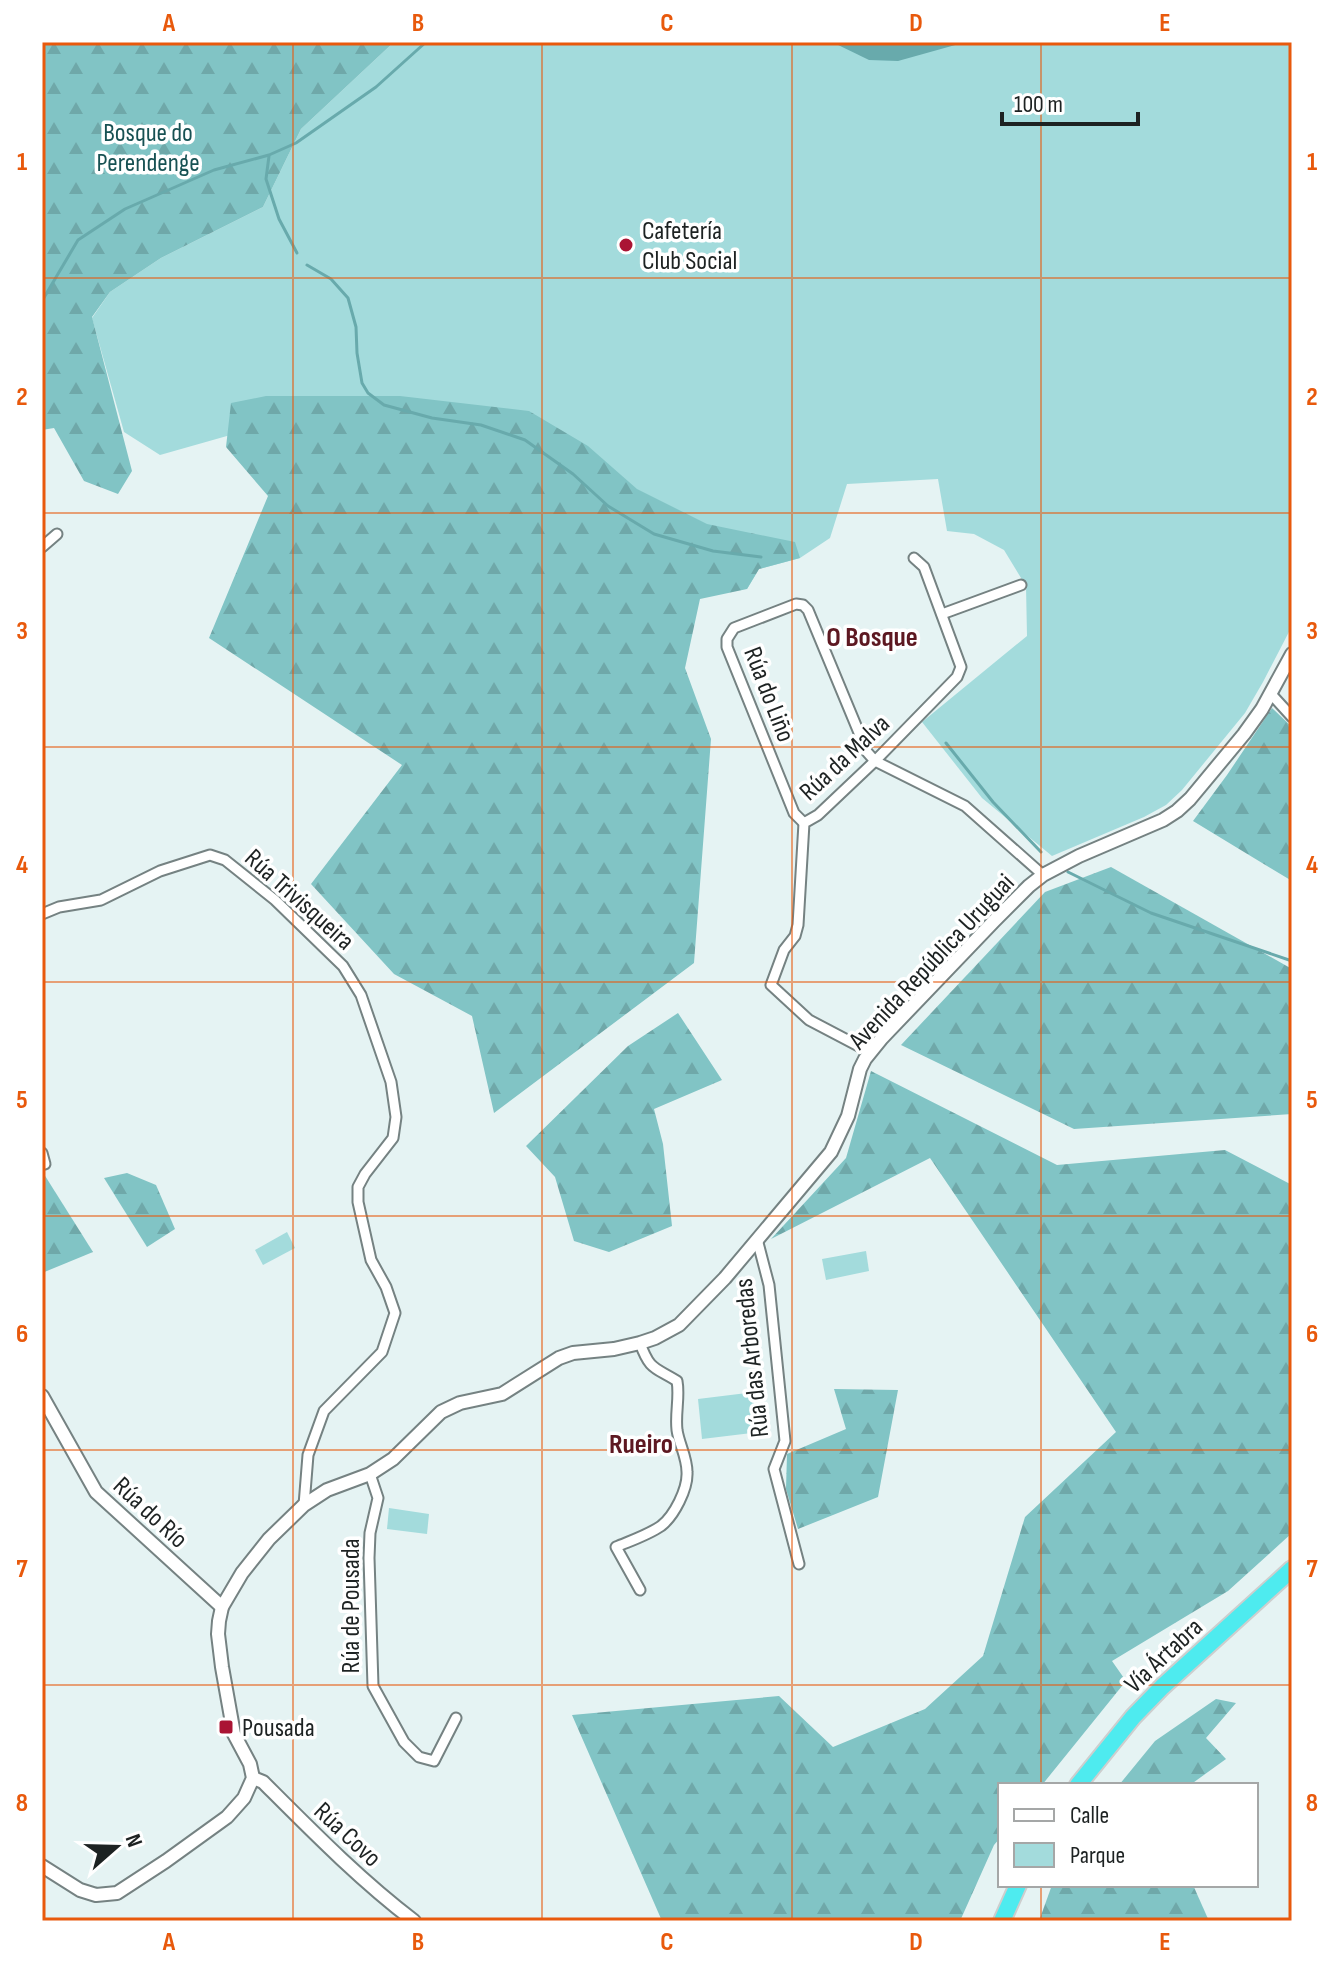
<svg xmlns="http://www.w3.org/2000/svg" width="1334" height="1963" viewBox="0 0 1334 1963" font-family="'Sofia Sans Condensed',sans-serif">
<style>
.green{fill:#a3dbdc}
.forest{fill:url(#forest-firs)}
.water{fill:#68aaac}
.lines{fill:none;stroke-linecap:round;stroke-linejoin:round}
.stream{stroke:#68aaac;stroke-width:3}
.street-casing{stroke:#758282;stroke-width:13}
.secondary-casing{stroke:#758282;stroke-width:16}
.highway-casing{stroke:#cdcece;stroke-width:20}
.street{stroke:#fff;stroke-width:9}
.secondary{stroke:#fff;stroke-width:12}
.highway{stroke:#4eebef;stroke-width:16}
.grid{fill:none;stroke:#e8590c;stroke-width:2;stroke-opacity:0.55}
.poi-dot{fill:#aa1434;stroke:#fff;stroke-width:3}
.labels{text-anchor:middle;stroke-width:7;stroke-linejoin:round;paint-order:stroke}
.park-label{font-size:26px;fill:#175153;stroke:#fff}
.poi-label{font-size:26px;fill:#1d2222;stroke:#fff;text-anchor:start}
.street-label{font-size:26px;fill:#1d2222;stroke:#fff}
.neighbourhood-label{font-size:28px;font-weight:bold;fill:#5d1821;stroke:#fff}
.neatline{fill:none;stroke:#e8590c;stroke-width:3}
.grid-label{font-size:26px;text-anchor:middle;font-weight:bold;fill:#e8590c}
</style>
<defs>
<pattern id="forest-firs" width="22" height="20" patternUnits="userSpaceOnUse" patternTransform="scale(2)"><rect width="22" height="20" fill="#81c4c5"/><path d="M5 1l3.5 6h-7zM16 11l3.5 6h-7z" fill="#6fa8a9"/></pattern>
</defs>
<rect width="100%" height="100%" fill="#e5f3f3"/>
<g class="green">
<polygon points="394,42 1118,42 1120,44 1126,42 1292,42 1292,626 1263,682 1245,713 1182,790 1166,805 1144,817 1052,856 982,798 922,722 1027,636 1026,586 1004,550 974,534 947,531 938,479 847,484 830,538 800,558 759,569 747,589 276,422 160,455 124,432 92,318 110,292 161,258 263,207 301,129"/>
<polygon points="287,1232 295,1248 263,1265 255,1250"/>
<polygon points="866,1251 869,1271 826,1280 822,1259"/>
<polygon points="755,1392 760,1432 702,1439 698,1399"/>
<polygon points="389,1508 429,1514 427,1534 387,1529"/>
</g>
<g class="forest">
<polygon points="42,42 394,42 301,129 263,207 161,258 110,292 92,317 132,471 118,494 84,481 54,428 42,430"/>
<polygon points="266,396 400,396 529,411 588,446 637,489 707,524 795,542 800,558 759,569 747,589 700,599 685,668 711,739 694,963 494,1113 472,1016 394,974 311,884 402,765 209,638 268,496 226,447 231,403"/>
<polygon points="1272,708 1292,727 1292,881 1193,821 1227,775"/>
<polygon points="1111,867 1292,969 1292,1114 1074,1129 901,1045 1045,892"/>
<polygon points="678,1013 722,1080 654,1109 663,1144 672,1226 609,1252 574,1241 555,1177 526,1146 628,1046"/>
<polygon points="871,1071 1057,1165 1225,1150 1292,1185 1292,1533 1228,1591 1112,1661 1126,1681 1042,1785 1000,1785 1000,1838 994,1845 960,1921 662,1921 572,1715 779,1696 833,1747 925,1709 983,1656 1025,1517 1116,1432 930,1158 771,1239 846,1158"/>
<polygon points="42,1171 93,1252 42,1273"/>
<polygon points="127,1173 156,1185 175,1229 147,1247 104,1178"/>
<polygon points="834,1389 898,1390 878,1497 798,1529 786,1489 787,1454 846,1429"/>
<polygon points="1216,1699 1236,1703 1206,1738 1226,1759 1190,1785 1119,1785 1155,1741"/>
<polygon points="1052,1885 1193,1885 1209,1921 1039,1921"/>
</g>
<polygon class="water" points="832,42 966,42 898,61 869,60"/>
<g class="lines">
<g class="stream">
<polyline points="269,156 266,179 279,219 297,253"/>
<polyline points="307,265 331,279 348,298 356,327 357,353 362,383 368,393 384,405 432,418 481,425 525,440 573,474 608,506 654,534 713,551 761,557"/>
<polyline points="42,301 78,240 125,209 214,170 269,155 296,143 376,87 426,42"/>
<polyline points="946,743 993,802 1041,852"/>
<polyline points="1068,872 1151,913 1292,961"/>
</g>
<defs>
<g id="street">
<polyline points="42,547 57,534"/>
<polyline points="942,614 1021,585"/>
<polyline points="1271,694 1292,717"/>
<polyline points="804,823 794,813 727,647 727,639 734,628 796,604 803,605 808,610 867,752 875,761 965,806 1043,875"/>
<polyline points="42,914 59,907 101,900 160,871 210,855 225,860 275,900 343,966 361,995 391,1082 396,1117 393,1138 365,1174 358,1187 358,1202 371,1260 386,1287 395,1313 382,1352 324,1411 308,1455 304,1505"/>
<polyline points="870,1052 809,1020 771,985 784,950 795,936 798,925 804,823 818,815 875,761 957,677 961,667 924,567 914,558"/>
<polyline points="42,1153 45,1164"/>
<polyline points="757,1239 769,1285 785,1441 774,1469 799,1564"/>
<polyline points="370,1474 378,1498 370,1533 369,1558 373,1686 404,1742 419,1757 434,1761 456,1718"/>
<path d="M640,1590L616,1547C630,1541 648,1535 661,1526C674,1516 688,1489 687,1472C687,1457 679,1444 677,1430C675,1413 680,1397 677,1381C655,1367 650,1371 640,1343"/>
</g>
<g id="secondary">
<polyline points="42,1396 96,1492 222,1607"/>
<path d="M253,1778L263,1782C311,1830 360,1880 414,1921"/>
<polyline points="42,1866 80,1890 96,1895 117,1893 166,1861 227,1817 244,1798 253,1778 250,1764 234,1734 222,1667 218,1634 219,1621 222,1607 242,1573 269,1539 304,1505 327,1490 370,1474 393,1459 441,1412 460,1403 502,1394 559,1358 573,1353 614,1349 640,1343 655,1338 679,1325 725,1278 831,1152 848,1116 860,1069 865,1059 882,1038 994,921 1029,886 1043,875 1079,856 1163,820 1177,811 1190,799 1244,734 1262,709 1292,654"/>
</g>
<g id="highway">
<polyline points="1078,1785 1133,1717 1162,1687 1292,1569"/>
<polyline points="1002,1921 1018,1885"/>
</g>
</defs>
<use href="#street" class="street-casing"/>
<use href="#secondary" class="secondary-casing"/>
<use href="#highway" class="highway-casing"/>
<use href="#street" class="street"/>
<use href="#secondary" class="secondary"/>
<use href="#highway" class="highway"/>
</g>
<path class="grid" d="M293,42V1921M542,42V1921M792,42V1921M1041,42V1785M42,278H1292M42,513H1292M42,747H1292M42,982H1292M42,1216H1292M42,1450H1292M42,1685H1292M1041,1885V1921"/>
<g class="poi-dot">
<circle cx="626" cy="245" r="8"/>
<rect x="218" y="1719" width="16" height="16" rx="4"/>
</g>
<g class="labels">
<g class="park-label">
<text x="148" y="141">Bosque do<tspan x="148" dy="30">Perendenge</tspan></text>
</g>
<g class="poi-label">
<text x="642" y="239">Cafetería<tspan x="642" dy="30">Club Social</tspan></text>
<text x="242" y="1736">Pousada</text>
</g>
<g class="street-label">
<text transform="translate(770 694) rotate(69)" y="9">Rúa do Liño</text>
<text transform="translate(844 757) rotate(-43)" y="9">Rúa da Malva</text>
<text transform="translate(300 899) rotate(42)" y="9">Rúa Trivisqueira</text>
<text transform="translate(931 961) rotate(-47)" y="9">Avenida República Uruguai</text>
<text transform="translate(751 1358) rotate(-96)" y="9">Rúa das Arboredas</text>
<text transform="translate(151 1512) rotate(43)" y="9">Rúa do Río</text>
<text transform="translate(350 1606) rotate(-90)" y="9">Rúa de Pousada</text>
<text transform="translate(1163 1655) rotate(-43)" y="9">Vía Ártabra</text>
<text transform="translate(348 1834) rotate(43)" y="9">Rúa Covo</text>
</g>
<g class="neighbourhood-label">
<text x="872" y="646">O Bosque</text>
<text x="641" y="1453">Rueiro</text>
</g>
</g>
<rect width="1334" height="1963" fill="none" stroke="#ffffff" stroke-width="88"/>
<rect x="998" y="1783" width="260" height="104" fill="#ffffff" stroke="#a5a7a7" stroke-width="2"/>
<rect x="1014" y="1809" width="40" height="12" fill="#ffffff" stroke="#a5a7a7" stroke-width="2"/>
<text x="1070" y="1823" font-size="24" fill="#1d2222">Calle</text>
<rect x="1014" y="1843" width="40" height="24" fill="#a3dbdc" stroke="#a5a7a7" stroke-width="2"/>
<text x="1070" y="1863" font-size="24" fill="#1d2222">Parque</text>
<g transform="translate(116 1847) rotate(70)" stroke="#ffffff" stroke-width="6" paint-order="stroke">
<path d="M0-6L14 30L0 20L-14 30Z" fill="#1d2222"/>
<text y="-12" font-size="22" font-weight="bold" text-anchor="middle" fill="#1d2222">N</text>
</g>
<path d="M1002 112v12h136v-12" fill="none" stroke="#1d2222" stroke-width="4"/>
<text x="1014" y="112" font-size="24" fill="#1d2222" stroke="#ffffff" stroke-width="6" paint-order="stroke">100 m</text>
<rect x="44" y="44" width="1246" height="1875" class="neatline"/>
<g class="grid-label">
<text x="169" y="31">A</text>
<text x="418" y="31">B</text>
<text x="667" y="31">C</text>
<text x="916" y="31">D</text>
<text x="1165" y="31">E</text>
<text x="22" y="170">1</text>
<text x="1312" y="170">1</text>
<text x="22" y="405">2</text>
<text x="1312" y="405">2</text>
<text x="22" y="639">3</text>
<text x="1312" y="639">3</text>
<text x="22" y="873">4</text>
<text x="1312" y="873">4</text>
<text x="22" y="1108">5</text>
<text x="1312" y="1108">5</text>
<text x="22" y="1342">6</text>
<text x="1312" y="1342">6</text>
<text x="22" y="1577">7</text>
<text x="1312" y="1577">7</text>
<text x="22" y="1811">8</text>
<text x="1312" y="1811">8</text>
<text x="169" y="1950">A</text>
<text x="418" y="1950">B</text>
<text x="667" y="1950">C</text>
<text x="916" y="1950">D</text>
<text x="1165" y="1950">E</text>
</g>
</svg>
